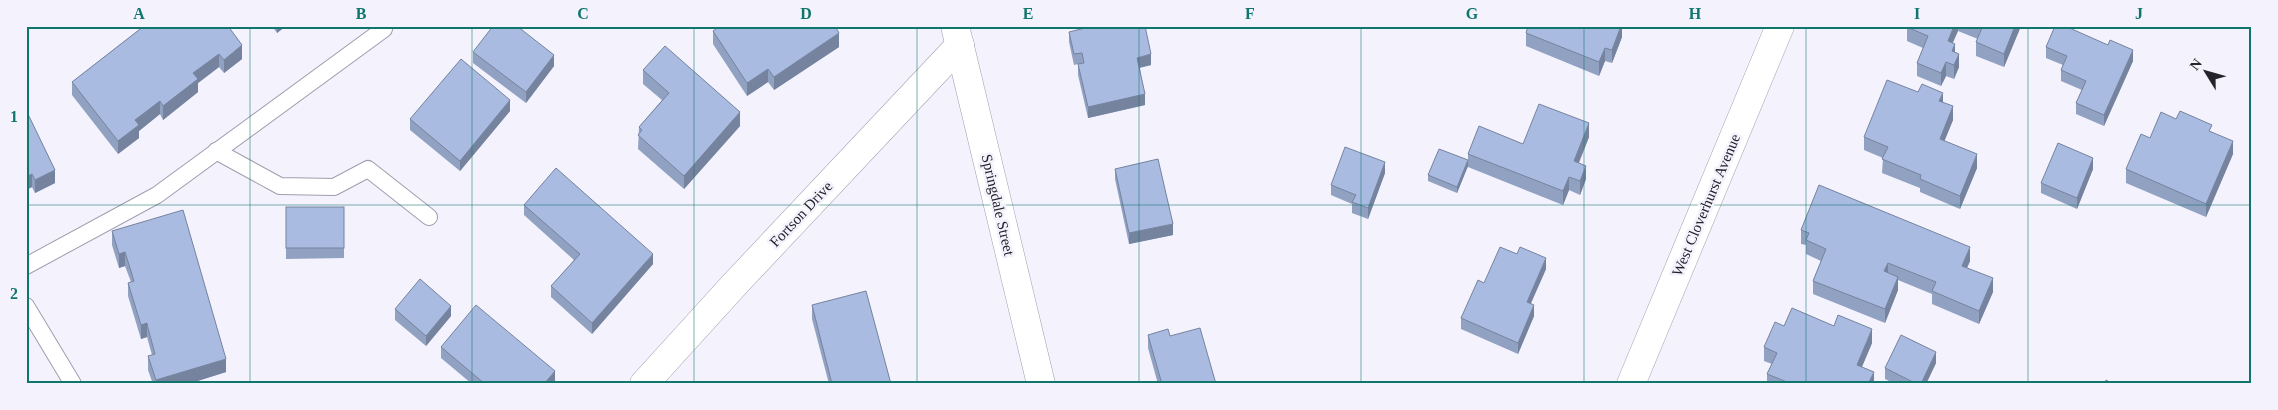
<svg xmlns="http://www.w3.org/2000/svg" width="2278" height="410" viewBox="0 0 2278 410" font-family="'Times New Roman',serif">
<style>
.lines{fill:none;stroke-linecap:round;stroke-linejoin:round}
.lane-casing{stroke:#a09eae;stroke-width:18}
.street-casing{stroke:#a09eae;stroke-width:29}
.lane{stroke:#fff;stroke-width:16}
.street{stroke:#fff;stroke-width:28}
.wall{fill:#91a1c2}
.shaded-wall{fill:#76839e}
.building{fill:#a9bbe1;stroke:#76839e}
.grid{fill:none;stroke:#0f766e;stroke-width:1;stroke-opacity:0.55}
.labels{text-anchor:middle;stroke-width:5;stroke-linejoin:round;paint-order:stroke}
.street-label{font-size:15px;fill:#242329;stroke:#f3f2fd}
.neatline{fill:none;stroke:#0f766e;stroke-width:2}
.grid-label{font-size:16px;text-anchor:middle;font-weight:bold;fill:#0f766e}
</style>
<rect width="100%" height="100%" fill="#f3f2fd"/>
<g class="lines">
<defs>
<g id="lane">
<polyline points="216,151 280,186 334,187 368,169 429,217"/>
<polyline points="26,266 157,195 384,29"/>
<polyline points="26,306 73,384"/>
</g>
<g id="street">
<polyline points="955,26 1041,384"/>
<polyline points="644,384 734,285 960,45"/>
<polyline points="1631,384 1780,26"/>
</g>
</defs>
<use href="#lane" class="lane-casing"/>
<use href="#street" class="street-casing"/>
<use href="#lane" class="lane"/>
<use href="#street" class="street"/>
</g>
<g class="wall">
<polygon points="144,26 242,59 224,73 219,67 198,83 198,92 163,120 160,114 139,131 139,138 118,154 72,95 72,82"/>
<polygon points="272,26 286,26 277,33"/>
<polygon points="1622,26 1622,37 1612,63 1605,61 1599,76 1526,46 1526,33"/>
<polygon points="1907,26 2021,26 2004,67 1976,56 1976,42 1978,39 1958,31 1952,43 1959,67 1954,79 1946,76 1941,86 1917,76 1917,63 1923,48 1907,41"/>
<polygon points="713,31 839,47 774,90 768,82 747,96 713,44"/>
<polygon points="1069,32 1151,65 1140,68 1145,105 1088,118 1078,75 1078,64 1082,63 1074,65 1069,42"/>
<polygon points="2046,47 2133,61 2104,126 2076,114 2076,103 2082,90 2061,81 2061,70 2063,65 2046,58"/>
<polygon points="473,52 554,66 526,103 473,63"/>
<polygon points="643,70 740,126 684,189 638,149 639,127 662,100 643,84"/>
<polygon points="1943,102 1953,120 1944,141 1977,168 1960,209 1920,192 1920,188 1882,173 1883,158 1864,150 1864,137"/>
<polygon points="26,110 55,183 35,193 32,187 26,190"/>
<polygon points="510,111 460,171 410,130 410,119"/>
<polygon points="2176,119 2212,132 2233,154 2206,217 2126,183 2126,169 2150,138"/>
<polygon points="1589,137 1579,163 1586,179 1580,195 1569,190 1563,205 1468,167 1468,154 1523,144"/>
<polygon points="1468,166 1457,193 1428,181 1428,175"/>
<polygon points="1115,169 1173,235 1129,244 1115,179"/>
<polygon points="2093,169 2077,209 2041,193 2041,183"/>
<polygon points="1385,173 1368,219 1352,213 1352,204 1331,195 1331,185"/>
<polygon points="524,205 653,264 592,334 551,297 551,286 574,260 524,215"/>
<polygon points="286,207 344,207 344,258 286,259"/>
<polygon points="1801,230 1970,261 1967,268 1993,292 1979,324 1932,304 1932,294 1898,280 1898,290 1885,323 1813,294 1813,281 1821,261 1806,254 1806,245 1801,244"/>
<polygon points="112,231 226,372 188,384 153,384 148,370 148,356 152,355 147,337 141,339 128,296 128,283 131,282 125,266 119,268 112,245"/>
<polygon points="1546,269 1531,303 1534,316 1518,354 1461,329 1461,318"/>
<polygon points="812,305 891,384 829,384 812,319"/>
<polygon points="395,309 451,316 426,346 395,320"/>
<polygon points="1148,335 1170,336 1216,384 1158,384 1148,348"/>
<polygon points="1872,343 1862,367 1874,384 1767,384 1767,374 1772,364 1764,361 1764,347"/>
<polygon points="441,347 555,382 553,384 472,384 441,358"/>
<polygon points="1936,363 1926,384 1895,384 1885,379 1885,368"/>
</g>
<g class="shaded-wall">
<polygon points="277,26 286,26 277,33"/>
<polygon points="1621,26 1622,26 1622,37 1612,63 1612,50"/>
<polygon points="1954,26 1958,26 1958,31 1948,54 1948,41"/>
<polygon points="2015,26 2021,26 2004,67 2004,54"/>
<polygon points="839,33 839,47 774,90 774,77"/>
<polygon points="1955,44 1955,57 1952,51"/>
<polygon points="242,45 242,59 224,73 224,60"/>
<polygon points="1605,48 1605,61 1599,76 1599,62"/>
<polygon points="2133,50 2133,61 2104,126 2104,115"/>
<polygon points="219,54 219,67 198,83 198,92 163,120 163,106 193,73"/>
<polygon points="1151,54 1151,65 1137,68 1137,58"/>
<polygon points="1959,54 1959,67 1954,79 1954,65"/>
<polygon points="554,55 554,66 526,103 526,92"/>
<polygon points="1946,62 1946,76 1941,86 1941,73"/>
<polygon points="768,69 768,82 747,96 747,83"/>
<polygon points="1943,93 1943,106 1939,101"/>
<polygon points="1145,94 1145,105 1088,118 1088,107"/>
<polygon points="510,100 510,111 460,171 460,161"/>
<polygon points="160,101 160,114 139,131 139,138 118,154 118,141 135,120"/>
<polygon points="1953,106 1953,120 1940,152 1940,139"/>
<polygon points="740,112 740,126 684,189 684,176"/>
<polygon points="1589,123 1589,137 1574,174 1574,161"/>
<polygon points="2233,141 2233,154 2206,217 2206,204"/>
<polygon points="1977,154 1977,168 1960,209 1960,196"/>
<polygon points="2093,158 2093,169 2077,209 2077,198"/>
<polygon points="1468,160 1468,166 1457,193 1457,187"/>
<polygon points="1385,162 1385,173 1368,219 1368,208"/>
<polygon points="1586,166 1586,179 1580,195 1580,181"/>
<polygon points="55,170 55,183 35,193 35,180"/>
<polygon points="32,174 32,187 26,190 26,177"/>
<polygon points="1569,177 1569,190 1563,205 1563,191"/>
<polygon points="1173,224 1173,235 1129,244 1129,233"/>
<polygon points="1970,247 1970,261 1962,279 1962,266"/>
<polygon points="125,252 125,266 119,268 119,254"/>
<polygon points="653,254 653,264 592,334 592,323"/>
<polygon points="1546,258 1546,269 1527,312 1527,302"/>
<polygon points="1888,263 1888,276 1884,271"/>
<polygon points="1898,277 1898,290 1885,323 1885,309"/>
<polygon points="1993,278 1993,292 1979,324 1979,311"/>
<polygon points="1534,305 1534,316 1518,354 1518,343"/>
<polygon points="451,306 451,316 426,346 426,336"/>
<polygon points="147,323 147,337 141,339 141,325"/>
<polygon points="1872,329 1872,343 1857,378 1857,365"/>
<polygon points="1936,352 1936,363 1926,384 1921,384"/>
<polygon points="226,359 226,372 188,384 156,384 156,380"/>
<polygon points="555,371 555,382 553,384 544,384"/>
<polygon points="1874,372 1874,384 1868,384"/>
</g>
<g class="building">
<polygon points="144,26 228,26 242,45 224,60 219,54 193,73 198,79 163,106 160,101 135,120 139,125 118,141 72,82"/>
<polygon points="493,26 517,26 554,55 526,92 473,52"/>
<polygon points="720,26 835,26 839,33 774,77 768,69 747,83 713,31"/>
<polygon points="1093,26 1145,26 1151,54 1137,58 1145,94 1088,107 1078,64 1084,63 1082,53 1074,54 1069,32"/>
<polygon points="1528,26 1621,26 1612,50 1605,48 1599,62 1526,33"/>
<polygon points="1907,26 1954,26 1948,41 1955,44 1952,51 1959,54 1954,65 1946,62 1941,73 1917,63 1928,36 1907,27"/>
<polygon points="1979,26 2015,26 2004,54 1976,42 1982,28"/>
<polygon points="2055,26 2065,26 2108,45 2110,40 2133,50 2104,115 2076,103 2086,81 2061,70 2067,56 2046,47"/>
<polygon points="665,46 740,112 684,176 638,135 642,130 639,127 669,93 643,70"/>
<polygon points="461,59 510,100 460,161 410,119"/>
<polygon points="1887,80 1918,92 1922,84 1943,93 1939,101 1953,106 1940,139 1977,154 1960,196 1920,179 1921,175 1882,159 1888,147 1864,137"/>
<polygon points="1539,104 1589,123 1574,161 1586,166 1580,181 1569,177 1563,191 1468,154 1479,126 1523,144"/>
<polygon points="26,110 55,170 35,180 32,174 26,177"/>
<polygon points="2180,111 2212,125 2209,131 2233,141 2206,204 2126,169 2141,134 2150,138 2161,112 2176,119"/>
<polygon points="2058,143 2093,158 2077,198 2041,183"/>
<polygon points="1345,147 1385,162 1368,208 1352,202 1356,195 1331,185"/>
<polygon points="1439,149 1468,160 1457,187 1428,175"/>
<polygon points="1158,159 1173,224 1129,233 1115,169"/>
<polygon points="556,168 653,254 592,323 551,286 580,254 524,205"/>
<polygon points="1819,185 1970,247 1962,266 1993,278 1979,311 1932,291 1936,282 1888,263 1884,271 1898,277 1885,309 1813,281 1826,249 1806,240 1809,233 1801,230"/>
<rect x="286" y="207" width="58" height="41"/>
<polygon points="183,210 226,359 156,380 148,356 155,354 148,328 147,323 141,325 128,283 134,281 125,252 119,254 112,231"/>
<polygon points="1500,247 1517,254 1520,247 1546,258 1527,302 1534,305 1518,343 1461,318 1478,280 1484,283"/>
<polygon points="420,279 451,306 426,336 395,309"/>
<polygon points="866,291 891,384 832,384 812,305"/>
<polygon points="476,305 555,371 544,384 485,384 441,347"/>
<polygon points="1792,308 1834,326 1838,315 1872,329 1857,365 1874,372 1868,384 1792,384 1767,374 1777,353 1764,347 1775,322 1784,326"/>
<polygon points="1200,328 1216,384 1162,384 1148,335 1168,329 1170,336"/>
<polygon points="1901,335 1936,352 1921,384 1917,384 1885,368"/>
<polygon points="2106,380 2113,384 2104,384"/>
</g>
<path class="grid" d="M250,26V384M472,26V384M694,26V384M917,26V384M1139,26V384M1361,26V384M1584,26V384M1806,26V384M2028,26V384M26,205H2252"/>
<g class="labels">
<g class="street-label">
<text transform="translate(998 205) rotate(77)" y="5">Springdale Street</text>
<text transform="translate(1706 205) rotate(-67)" y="5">West Cloverhurst Avenue</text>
<text transform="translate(801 214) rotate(-47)" y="5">Fortson Drive</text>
</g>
</g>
<rect width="2278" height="410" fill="none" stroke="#f3f2fd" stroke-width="55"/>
<g transform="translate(2206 72) rotate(307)" stroke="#f3f2fd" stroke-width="4" paint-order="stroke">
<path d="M0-4L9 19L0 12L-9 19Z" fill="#242329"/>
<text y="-8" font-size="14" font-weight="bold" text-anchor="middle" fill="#242329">N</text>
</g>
<rect x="28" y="28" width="2222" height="354" class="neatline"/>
<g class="grid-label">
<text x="139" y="19">A</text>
<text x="361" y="19">B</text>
<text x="583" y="19">C</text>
<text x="806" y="19">D</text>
<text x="1028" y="19">E</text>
<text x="1250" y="19">F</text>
<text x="1472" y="19">G</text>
<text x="1695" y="19">H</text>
<text x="1917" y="19">I</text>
<text x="2139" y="19">J</text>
<text x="14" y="122">1</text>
<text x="14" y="299">2</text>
</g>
</svg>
